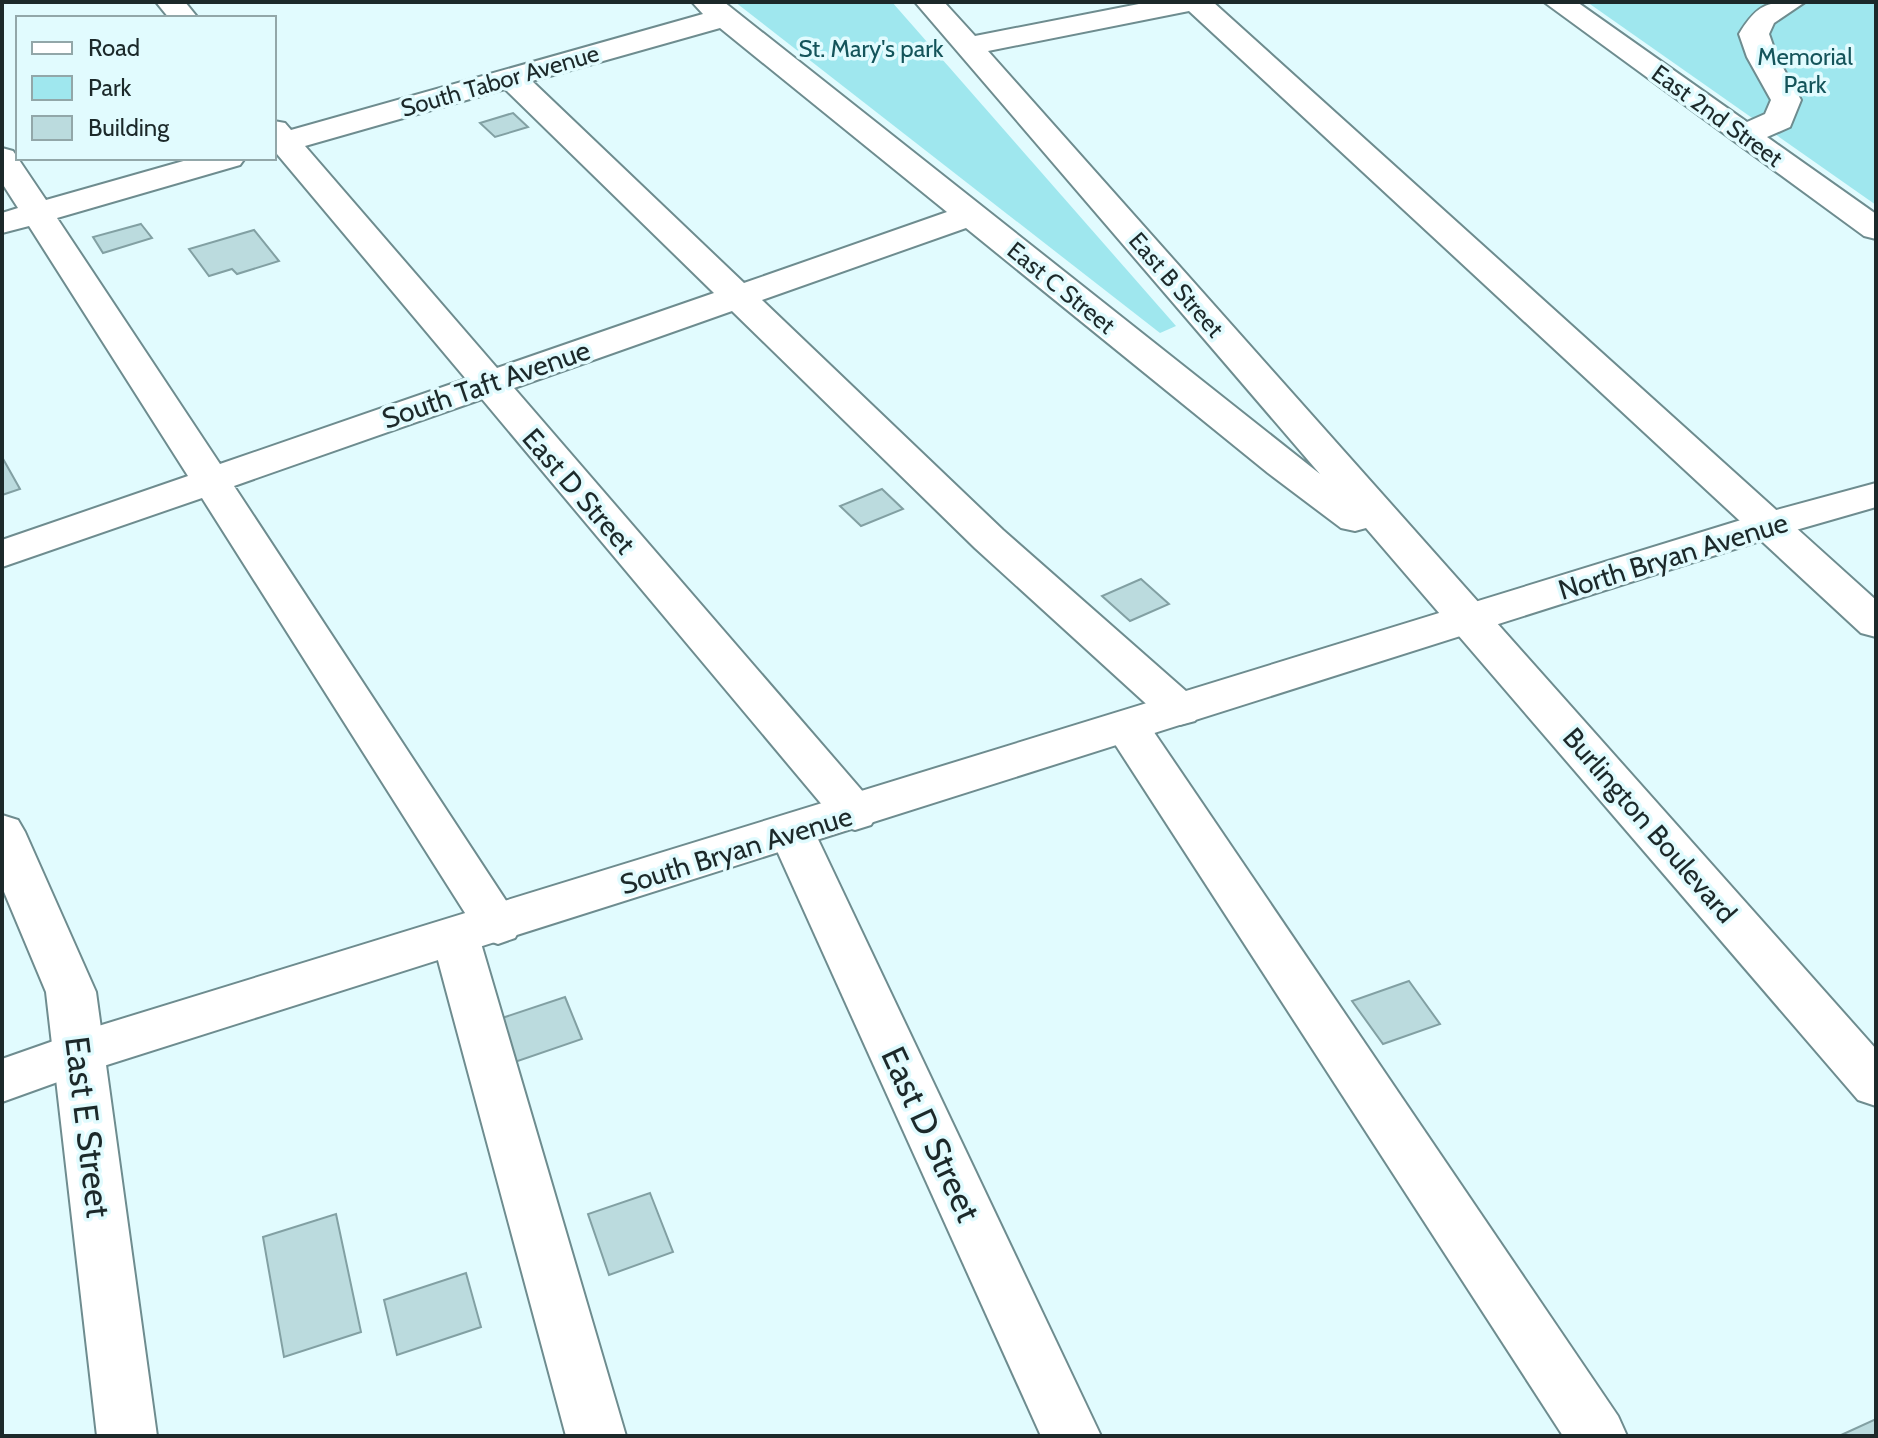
<svg xmlns="http://www.w3.org/2000/svg" width="1878" height="1438" viewBox="0 0 1878 1438" font-family="Cabin,sans-serif">
<style>
.green{fill:#9fe7ee}
.building{fill:#bbdbde;stroke:#82a0a3;stroke-width:2}
.lines{fill:none;stroke-linecap:round;stroke-linejoin:round}
.minor-casing{stroke:#6e8c8f;stroke-width:4}
.major-casing{stroke:#6e8c8f;stroke-width:4}
.minor{fill:#fff;fill-rule:evenodd}
.major{fill:#fff;fill-rule:evenodd}
.labels{text-anchor:middle;stroke-width:7;stroke-linejoin:round;paint-order:stroke}
.far-park-label{font-size:24px;fill:#14545a;stroke:#e1fbfe}
.far-street-label{font-size:24px;fill:#1c292a;stroke:#e1fbfe}
.street-label{font-size:28px;fill:#1c292a;stroke:#e1fbfe}
.near-street-label{font-size:34px;fill:#1c292a;stroke:#e1fbfe}
</style>
<rect width="100%" height="100%" fill="#e1fbfe"/>
<g class="green">
<polygon points="735,2 892,2 1176,326 1160,333"/>
<polygon points="1587,2 1876,2 1876,205"/>
</g>
<g class="building">
<polygon points="513,113 528,127 495,137 480,123"/>
<polygon points="141,224 152,238 103,253 93,237"/>
<polygon points="254,230 279,261 237,274 232,269 209,276 189,249"/>
<polygon points="2,457 20,489 2,495"/>
<polygon points="882,489 903,509 861,526 840,506"/>
<polygon points="1141,579 1169,604 1130,621 1102,596"/>
<polygon points="1409,981 1440,1024 1383,1044 1352,1001"/>
<polygon points="565,997 582,1039 509,1064 493,1021"/>
<polygon points="650,1193 673,1252 609,1275 588,1214"/>
<polygon points="336,1214 361,1332 284,1357 263,1237"/>
<polygon points="466,1273 481,1327 397,1355 384,1300"/>
<polygon points="1876,1419 1876,1436 1839,1436"/>
</g>
<g class="lines">
<defs>
<g id="minor">
<polygon points="156,2 185,2 198,18 169,18"/>
<path d="M692,2H724L1320,474L915,2H944L975,36L1149,2H1213L1876,600V637L1861,633L1189,11L988,51L1876,1049V1106L1858,1100L1366,528L1355,531L1341,528L1268,473L966,228L762,300L1003,530L1195,699L1202,710L1195,721L1180,725L1165,721L975,548L732,311L514,388L871,801L878,813L871,825L855,830L839,825L482,399L234,486L522,925L515,938L498,944L481,938L478,933L626,1436H566L432,938L439,925L456,919L472,924L202,498L2,567V540L188,476L29,226L2,233V213L18,208L2,183V148L13,151L46,200L194,158H245L240,165L57,218L220,464L466,379L277,154H274V121L285,123L291,130L703,14ZM720,28L947,212L744,283L532,81ZM505,89L714,293L497,368L305,146Z"/>
<path d="M1544,2H1577L1747,122L1765,114L1771,100L1747,57L1739,34C1759,1 1769,2 1805,2L1774,23L1769,34L1777,57L1801,100L1790,127L1767,137L1876,214V239L1864,236Z"/>
<polygon points="1127,712 1143,716 1618,1416 1627,1436 1563,1436 1111,738 1105,727 1111,716"/>
<polygon points="2,815 18,820 25,832 96,992 157,1436 97,1436 46,992 2,887"/>
<polygon points="792,816 808,821 815,833 1101,1436 1041,1436 769,833 776,821"/>
</g>
<polygon id="major" points="1876,483 1876,507 1782,534 91,1070 2,1102 2,1059 79,1032 1754,516"/>
</defs>
<use href="#minor" class="minor-casing"/>
<use href="#major" class="major-casing"/>
<use href="#minor" class="minor"/>
<use href="#major" class="major"/>
</g>
<g class="labels">
<g class="far-park-label">
<text x="871" y="57">St. Mary's park</text>
<text x="1805" y="65">Memorial<tspan x="1805" dy="28">Park</tspan></text>
</g>
<g class="far-street-label">
<text transform="translate(500 81) rotate(-16)" y="8">South Tabor Avenue</text>
<text transform="translate(1717 116) rotate(36)" y="8">East 2nd Street</text>
<text transform="translate(1176 285) rotate(49)" y="8">East B Street</text>
<text transform="translate(1061 288) rotate(39)" y="8">East C Street</text>
</g>
<g class="street-label">
<text transform="translate(486 384) rotate(-19)" y="10">South Taft Avenue</text>
<text transform="translate(579 491) rotate(49)" y="10">East D Street</text>
<text transform="translate(1673 556) rotate(-17)" y="10">North Bryan Avenue</text>
<text transform="translate(1650 825) rotate(49)" y="10">Burlington Boulevard</text>
<text transform="translate(736 850) rotate(-17)" y="10">South Bryan Avenue</text>
</g>
<g class="near-street-label">
<text transform="translate(88 1127) rotate(83)" y="12">East E Street</text>
<text transform="translate(931 1134) rotate(65)" y="12">East D Street</text>
</g>
</g>
<rect width="1878" height="1438" fill="none" stroke="#1c292a" stroke-width="8"/>
<rect x="16" y="16" width="260" height="144" fill="#e1fbfe" stroke="#92a7a9" stroke-width="2"/>
<rect x="32" y="42" width="40" height="12" fill="#ffffff" stroke="#92a7a9" stroke-width="2"/>
<text x="88" y="56" font-size="24" fill="#1c292a">Road</text>
<rect x="32" y="76" width="40" height="24" fill="#9fe7ee" stroke="#92a7a9" stroke-width="2"/>
<text x="88" y="96" font-size="24" fill="#1c292a">Park</text>
<rect x="32" y="116" width="40" height="24" fill="#bbdbde" stroke="#92a7a9" stroke-width="2"/>
<text x="88" y="136" font-size="24" fill="#1c292a">Building</text>
</svg>
